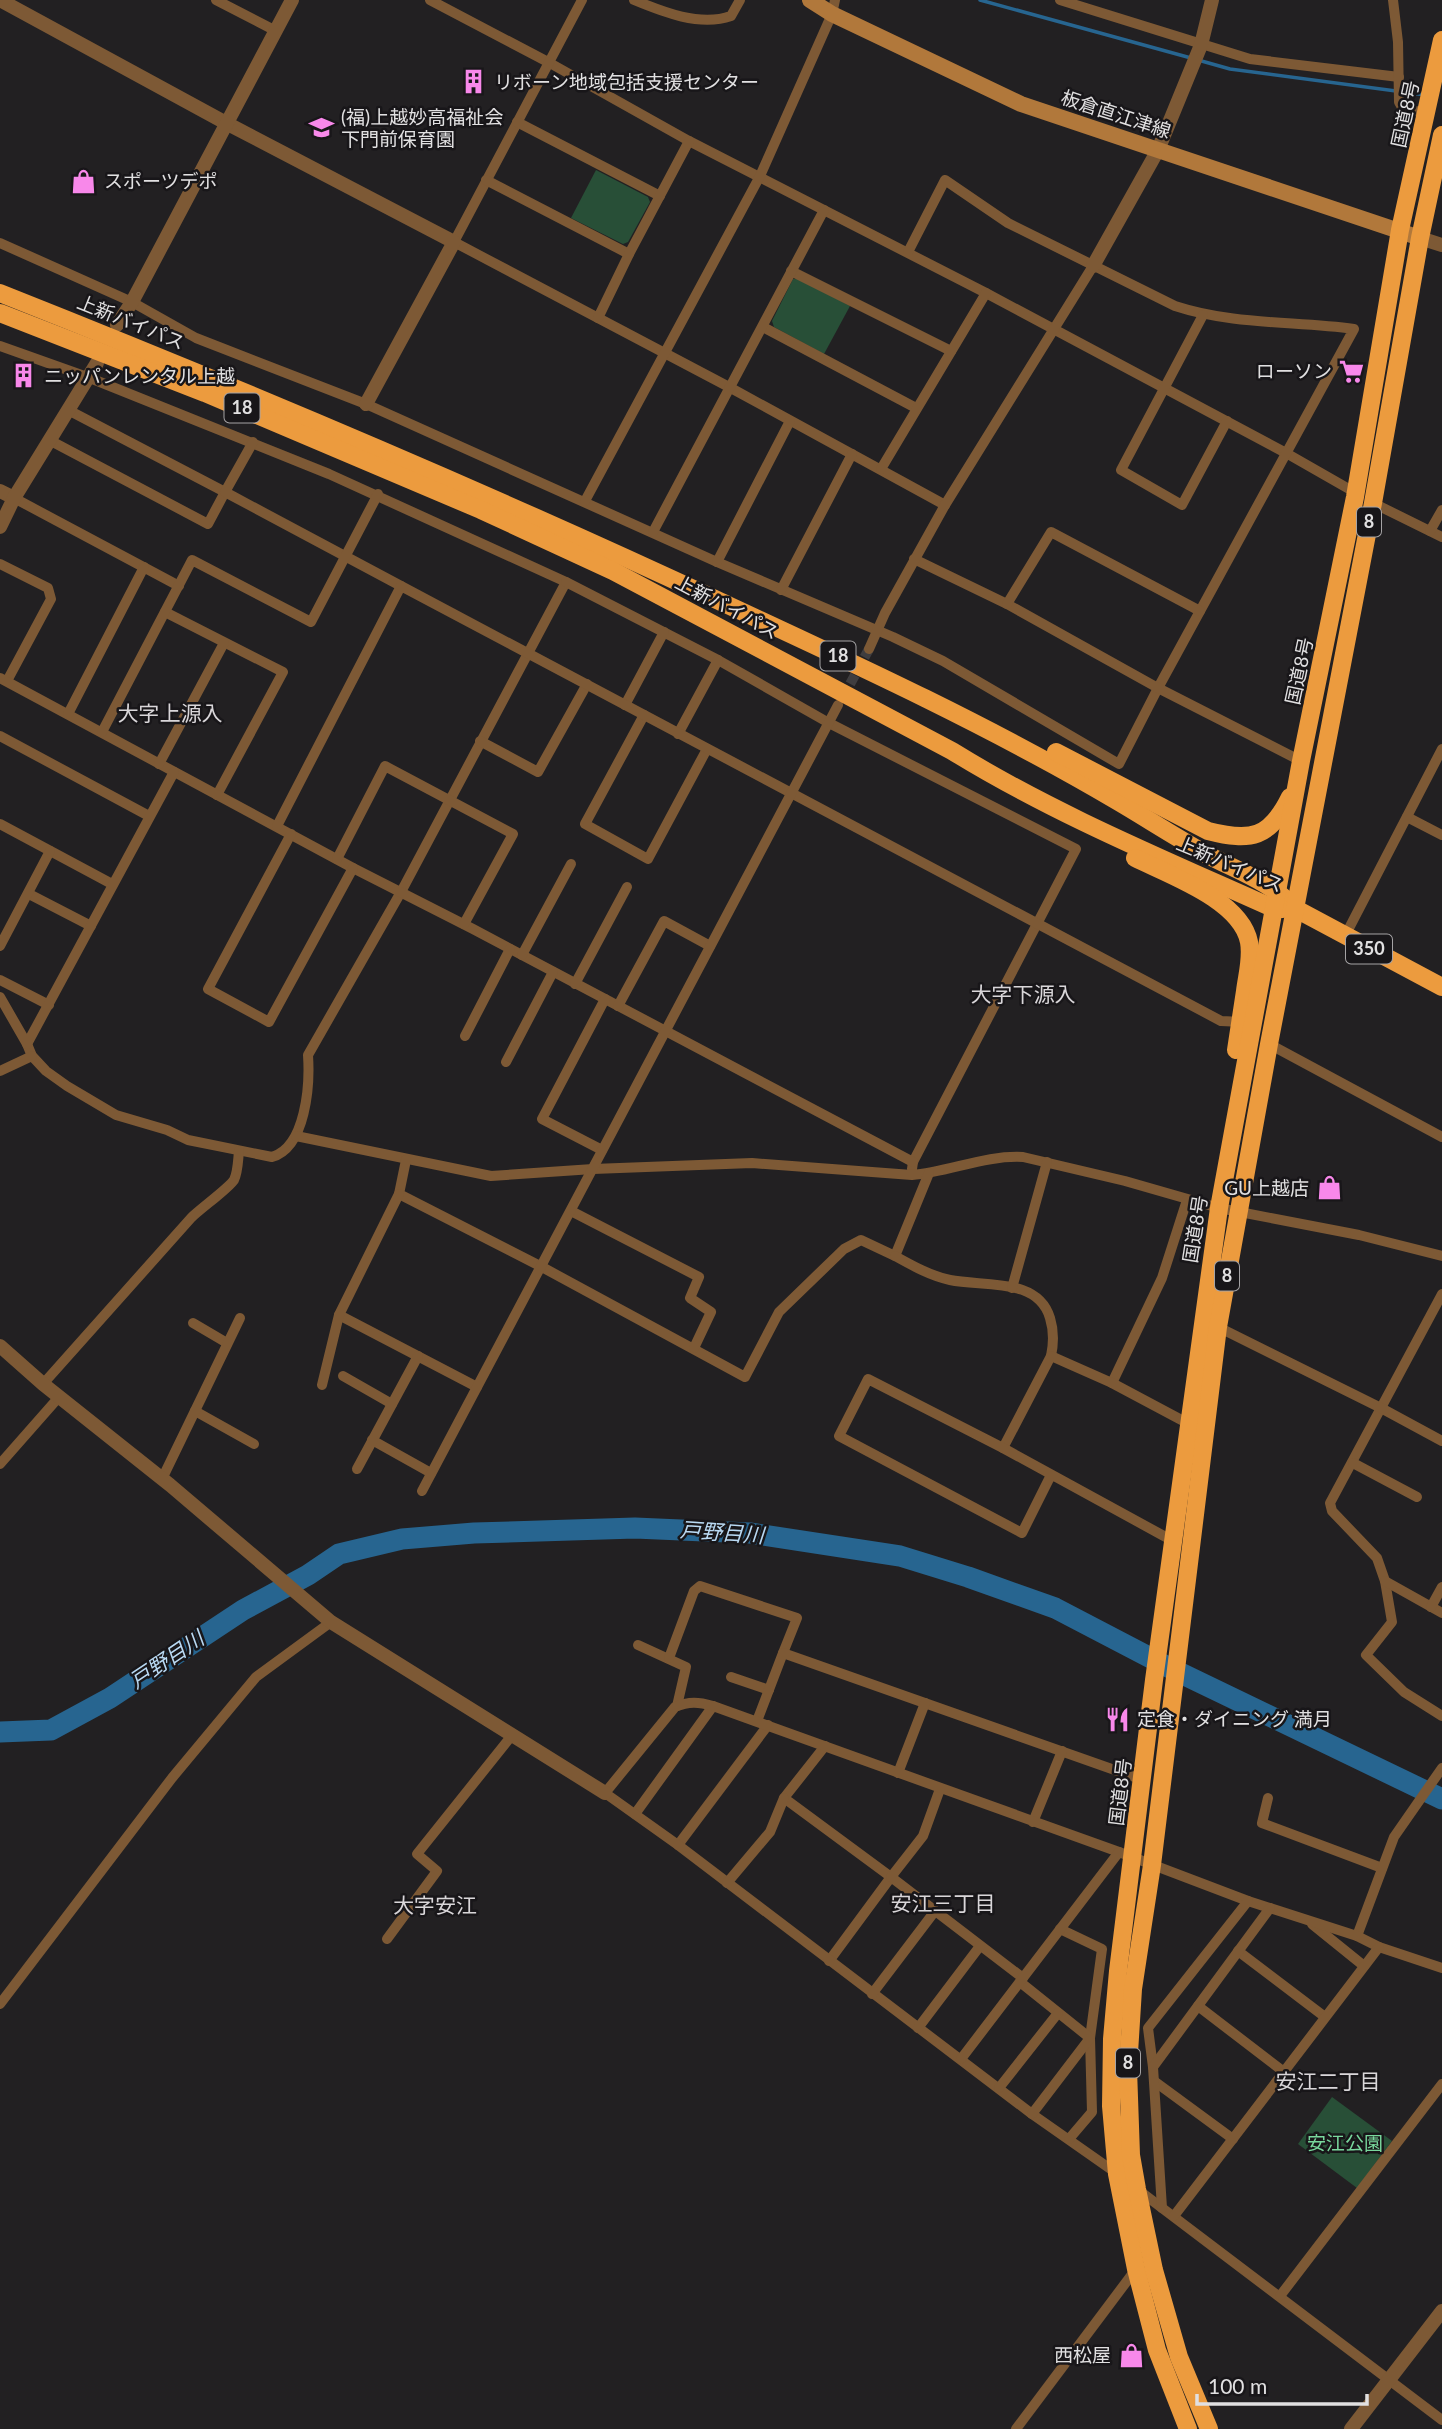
<svg xmlns="http://www.w3.org/2000/svg" width="1442" height="2429" viewBox="0 0 1442 2429" font-family="Lato,'Noto Sans JP',sans-serif">
<style>
.green{fill:#284f37}
.lines{fill:none;stroke-linecap:round;stroke-linejoin:round}
.stream{stroke:#276590;stroke-width:3.5}
.river{stroke:#276590;stroke-width:21}
.minor-tunnel{stroke:#3f3d3f;stroke-width:10;stroke-dasharray:10 5;stroke-linecap:butt}
.minor{stroke:#7d5935;stroke-width:10}
.tertiary{stroke:#7d5935;stroke-width:14}
.secondary{stroke:#b1783b;stroke-width:16}
.trunk{stroke:#ec9b3e;stroke-width:18}
.labels{text-anchor:middle;stroke-width:5;stroke-linejoin:round;paint-order:stroke}
.shield{fill:#181619;stroke:#a5a3a5;stroke-width:2}
.shield-label{font-size:18px;font-weight:bold;fill:#e1e0e1}
.poi-label{font-size:19px;fill:#e1e0e1;stroke:#181619;text-anchor:start}
.street-label{font-size:19px;fill:#e1e0e1;stroke:#181619}
.park-label{font-size:19px;fill:#79d89d;stroke:#181619}
.neighbourhood-label{font-size:21px;fill:#d9d6d9;stroke:#181619}
.water-label{font-size:21px;font-style:italic;fill:#b9d9f3;stroke:#181619}
</style>
<rect width="100%" height="100%" fill="#222022"/>
<g class="green">
<polygon points="596,170 648,197 650,202 628,242 623,244 571,218"/>
<polygon points="799,278 850,306 824,354 774,327 772,321 793,279"/>
<polygon points="1332,2097 1392,2141 1357,2188 1298,2144"/>
</g>
<g class="lines">
<g class="stream">
<polyline points="980,0 1191,58"/>
<polyline points="1198,60 1230,69 1426,95"/>
</g>
<polyline class="river" points="0,1732 51,1730 110,1698 243,1610 308,1575 339,1554 402,1539 474,1533 635,1528 750,1533 900,1556 968,1577 1055,1608 1170,1668 1442,1799"/>
<polyline class="minor-tunnel" points="843,697 869,649"/>
<g class="minor">
<polyline points="216,0 276,31"/>
<polyline points="430,0 548,62 689,141 986,293 1286,453 1356,493"/>
<polyline points="582,0 454,242 729,387 945,505"/>
<path d="M634,0C663,12 700,27 731,16L740,0"/>
<polyline points="1060,0 1250,59 1399,77"/>
<polyline points="1393,0 1398,42 1399,102 1403,109 1427,113"/>
<polyline points="517,122 660,196"/>
<polyline points="486,180 629,254"/>
<path d="M0,243L132,302L196,338L366,404L717,562L893,637L943,661L1119,764L1158,688L1354,329C1294,321 1233,325 1175,306L1008,223L945,180L908,252"/>
<polyline points="791,271 951,351"/>
<polyline points="1203,315 1121,470 1182,505 1227,421"/>
<polyline points="598,318 629,254 689,141"/>
<polyline points="763,327 916,408"/>
<path d="M0,346L90,378L329,474L566,582L401,892L308,1055C310,1085 306,1147 272,1157L188,1140L167,1130L116,1115L67,1086L46,1071L32,1056L27,1044L0,997"/>
<polyline points="51,441 208,524 225,492 70,411"/>
<polyline points="253,442 225,492 401,586"/>
<polyline points="881,469 986,293"/>
<polyline points="14,498 179,586"/>
<polyline points="585,501 760,176 832,14 835,0"/>
<polyline points="1373,503 1442,537"/>
<polyline points="1430,531 1442,510"/>
<polyline points="653,532 824,210"/>
<polyline points="914,559 1007,604 1158,688 1301,761"/>
<polyline points="717,562 790,421"/>
<polyline points="0,564 48,588 51,599 7,681"/>
<polyline points="566,582 718,660 829,723 1076,849 913,1162 912,1169"/>
<polyline points="781,590 852,454"/>
<polyline points="1007,604 1051,532 1200,611"/>
<polyline points="165,612 283,672 217,795"/>
<polyline points="869,649 885,613 945,505 1093,266"/>
<polyline points="0,678 353,868 473,929 913,1162"/>
<polyline points="625,705 664,632"/>
<polyline points="68,714 144,567"/>
<polyline points="644,715 585,824 648,859 707,749"/>
<polyline points="102,732 192,560 311,622 378,494"/>
<polyline points="678,734 718,660"/>
<polyline points="0,736 149,816"/>
<polyline points="480,741 538,772 587,684"/>
<polyline points="159,764 224,643"/>
<polyline points="1407,817 1442,835"/>
<polyline points="0,824 112,884"/>
<polyline points="277,826 401,586 1221,1021 1243,1022"/>
<polyline points="291,834 208,989 269,1022 353,868"/>
<polyline points="337,859 385,766 513,834 464,924"/>
<polyline points="29,894 91,926"/>
<polyline points="1345,936 1442,749"/>
<polyline points="0,946 50,851"/>
<polyline points="522,955 571,864"/>
<polyline points="0,980 49,1005"/>
<polyline points="575,984 627,887"/>
<polyline points="618,1006 664,921 710,946"/>
<polyline points="465,1036 510,949"/>
<polyline points="27,1044 174,772"/>
<polyline points="1269,1044 1442,1137"/>
<polyline points="506,1062 553,972"/>
<polyline points="0,1071 32,1056"/>
<path d="M296,1136L491,1176L593,1169L752,1163L912,1175C949,1172 985,1155 1023,1157L1125,1181L1219,1208L1359,1235L1442,1256"/>
<polyline points="602,1150 542,1119 605,999"/>
<polyline points="406,1160 399,1194 542,1267 745,1377 779,1312 844,1249 861,1240 895,1256 929,1173"/>
<polyline points="571,1211 699,1277 690,1298 711,1312 694,1348"/>
<path d="M895,1256C913,1266 931,1276 950,1280C984,1287 1038,1277 1050,1318C1054,1331 1054,1342 1051,1356"/>
<polyline points="1012,1288 1047,1162"/>
<polyline points="1442,1294 1330,1503 1332,1511 1377,1558 1385,1581 1392,1622 1366,1655 1404,1692 1442,1716"/>
<polyline points="339,1315 477,1387"/>
<polyline points="193,1323 227,1343"/>
<polyline points="1218,1327 1381,1408 1442,1441"/>
<polyline points="343,1376 392,1404"/>
<polyline points="1112,1383 1162,1278 1187,1200"/>
<path d="M43,1384L191,1218C200,1209 229,1188 234,1180C238,1172 238,1160 239,1151"/>
<polyline points="322,1385 339,1315 399,1194"/>
<polyline points="195,1411 254,1444"/>
<polyline points="372,1440 431,1473"/>
<polyline points="1003,1448 1051,1356 1112,1383 1189,1424"/>
<polyline points="1353,1463 1417,1497"/>
<polyline points="0,1464 59,1397"/>
<polyline points="357,1469 418,1356"/>
<polyline points="1051,1475 1022,1533 839,1436 868,1379 1003,1448 1173,1541"/>
<polyline points="162,1479 240,1318"/>
<polyline points="422,1491 838,705"/>
<polyline points="1385,1581 1442,1613"/>
<polyline points="1431,1607 1442,1587"/>
<polyline points="638,1645 686,1667 677,1706"/>
<polyline points="669,1658 694,1591 700,1586 797,1618 783,1653"/>
<polyline points="731,1677 769,1690"/>
<polyline points="757,1721 783,1653 1143,1780"/>
<polyline points="825,1746 784,1798 891,1877 829,1961"/>
<polyline points="898,1773 925,1703"/>
<polyline points="940,1789 923,1836 891,1877 1023,1978"/>
<polyline points="1268,1798 1262,1823 1382,1868"/>
<polyline points="635,1814 713,1706"/>
<polyline points="1033,1822 1062,1751"/>
<polyline points="678,1845 768,1725"/>
<path d="M1119,1852L713,1706C699,1702 689,1701 675,1707L605,1793L678,1845L1032,2114L1119,2175"/>
<polyline points="727,1883 770,1832 784,1798"/>
<polyline points="1312,1924 1364,1966"/>
<polyline points="1060,1929 1102,1949 1090,2038 1092,2112 1069,2139"/>
<polyline points="1357,1936 1394,1837 1442,1768"/>
<polyline points="387,1939 437,1871 417,1854 513,1734"/>
<polyline points="1238,1951 1325,2017"/>
<polyline points="1020,1982 1090,2038 1032,2114"/>
<polyline points="872,1994 935,1911"/>
<polyline points="0,2004 172,1778 256,1677 331,1622"/>
<polyline points="1198,2006 1284,2072"/>
<polyline points="918,2028 980,1946"/>
<polyline points="961,2059 1119,1852 1248,1901 1357,1936 1379,1947 1442,1968"/>
<polyline points="1153,2067 1148,2028 1248,1901"/>
<polyline points="1154,2081 1233,2139"/>
<polyline points="999,2088 1058,2013"/>
<polyline points="1137,2189 1442,2420"/>
<polyline points="1162,2208 1153,2067 1270,1908"/>
<polyline points="1174,2216 1379,1947"/>
<polyline points="1280,2296 1442,2084"/>
<polyline points="1016,2429 1136,2269"/>
</g>
<g class="tertiary">
<polyline points="0,0 226,123 454,242 366,404"/>
<polyline points="1420,238 1442,245"/>
<polyline points="1093,266 1158,150 1201,45 1212,0"/>
<polyline points="117,325 132,302 292,0"/>
<polyline points="0,491 14,498"/>
<polyline points="0,527 14,498 97,363"/>
<polyline points="0,1346 43,1384 170,1485 331,1622 605,1793"/>
<polyline points="1351,2429 1442,2311"/>
</g>
<polyline class="secondary" points="810,0 832,14 1021,104 1420,238"/>
<g class="trunk">
<path d="M0,293C242,389 481,490 717,600C853,663 988,725 1117,801C1146,818 1175,837 1204,853C1237,871 1270,881 1296,909L1442,987"/>
<path d="M0,313L205,393L481,510L613,571L952,751C1054,814 1166,860 1275,909H1283"/>
<path d="M1056,752L1208,831C1251,842 1270,838 1290,797"/>
<path d="M1135,858C1169,875 1241,900 1249,942C1252,958 1247,975 1245,991C1242,1010 1239,1030 1236,1050"/>
<polyline points="1188,2429 1157,2350 1136,2269 1117,2174 1111,2106 1112,2039 1118,1971 1154,1680 1219,1208 1301,761 1355,497 1400,230 1442,40"/>
<polyline points="1209,2429 1179,2357 1154,2270 1137,2189 1131,2155 1128,2069 1133,1989 1152,1865 1218,1327 1269,1044 1373,503 1420,238 1442,135"/>
</g>
</g>
<defs>
<symbol id="building-bare" viewBox="-9 -9 18 18"><path d="M-4-6H4V6H1V3H-1V6H-4ZM-2.5-4.3h1.7v1.8h-1.7ZM.8-4.3h1.7v1.8H.8ZM-2.5-1h1.7V.8h-1.7ZM.8-1h1.7V.8H.8Z" fill="#f888ea" stroke="#181619" stroke-width="2.5" paint-order="stroke"/></symbol>
<symbol id="school-bare" viewBox="-9 -9 18 18"><path d="M0-5L7-2L0 1L-7-2ZM-4 1L0 2.5L4 1V4Q0 6-4 4Z" fill="#f888ea" stroke="#181619" stroke-width="2.5" paint-order="stroke"/></symbol>
<symbol id="shop-bare" viewBox="-9 -9 18 18"><path d="M-5-2.5h2.3a2.7 3.5 0 0 1 5.4 0H5L5.5 6h-11ZM-1.5-2.5h3a1.5 2.3 0 0 0-3 0Z" fill="#f888ea" stroke="#181619" stroke-width="2.5" paint-order="stroke"/></symbol>
<symbol id="supermarket-bare" viewBox="-9 -9 18 18"><path d="M-6-5.5h2.5l.6 2H6L4.5 2H-2.5L-4.4-4H-6ZM-1.5 3.2a1.3 1.3 0 1 0 .1 0ZM3 3.2a1.3 1.3 0 1 0 .1 0Z" fill="#f888ea" stroke="#181619" stroke-width="2.5" paint-order="stroke"/></symbol>
<symbol id="restaurant-bare" viewBox="-9 -9 18 18"><path d="M-5-6h1v4h1v-4h1v4h1v-4h1v5L-1.5 .5V6h-2V.5L-5-1ZM5-6V6H3V1.5H1.5Q1.5-4 5-6Z" fill="#f888ea" stroke="#181619" stroke-width="2.5" paint-order="stroke"/></symbol>
</defs>
<g fill-rule="evenodd">
<use href="#building-bare" x="456" y="64" width="35" height="35"/>
<use href="#school-bare" x="304" y="110" width="35" height="35"/>
<use href="#shop-bare" x="66" y="164" width="35" height="35"/>
<use href="#supermarket-bare" x="1334" y="354" width="35" height="35"/>
<use href="#building-bare" x="6" y="358" width="35" height="35"/>
<use href="#shop-bare" x="1312" y="1170" width="35" height="35"/>
<use href="#restaurant-bare" x="1100" y="1702" width="35" height="35"/>
<use href="#shop-bare" x="1114" y="2338" width="35" height="35"/>
</g>
<g class="labels">
<g class="shield">
<rect x="224.5" y="393.5" width="35" height="29" rx="5"/>
<rect x="1357" y="507.5" width="24" height="29" rx="5"/>
<rect x="820.5" y="641.5" width="35" height="29" rx="5"/>
<rect x="1346" y="934.5" width="46" height="29" rx="5"/>
<rect x="1215" y="1261.5" width="24" height="29" rx="5"/>
<rect x="1116" y="2048.5" width="24" height="29" rx="5"/>
</g>
<g class="shield-label">
<text x="242" y="414">18</text>
<text x="1369" y="528">8</text>
<text x="838" y="662">18</text>
<text x="1369" y="955">350</text>
<text x="1227" y="1282">8</text>
<text x="1128" y="2069">8</text>
</g>
<g class="poi-label">
<text x="494" y="89">リボーン地域包括支援センター</text>
<text x="341" y="124">(福)上越妙高福祉会<tspan x="341" dy="22">下門前保育園</tspan></text>
<text x="104" y="188">スポーツデポ</text>
<text x="1332" y="378" text-anchor="end">ローソン</text>
<text x="44" y="383">ニッパンレンタル上越</text>
<text x="1309" y="1195" text-anchor="end">GU上越店</text>
<text x="1137" y="1726">定食・ダイニング 満月</text>
<text x="1111" y="2362" text-anchor="end">西松屋</text>
</g>
<g class="street-label">
<text transform="translate(1116 114) rotate(18)" y="7">板倉直江津線</text>
<text transform="translate(1405 114) rotate(-78)" y="7">国道8号</text>
<text transform="translate(131 322) rotate(22)" y="7">上新バイパス</text>
<text transform="translate(727 607) rotate(28)" y="7">上新バイパス</text>
<text transform="translate(1299 671) rotate(-78)" y="7">国道8号</text>
<text transform="translate(1230 864) rotate(23)" y="7">上新バイパス</text>
<text transform="translate(1195 1229) rotate(-81)" y="7">国道8号</text>
<text transform="translate(1120 1792) rotate(-83)" y="7">国道8号</text>
</g>
<g class="park-label">
<text x="1345" y="2150">安江公園</text>
</g>
<g class="neighbourhood-label">
<text x="170" y="721">大字上源入</text>
<text x="1023" y="1002">大字下源入</text>
<text x="943" y="1911">安江三丁目</text>
<text x="435" y="1913">大字安江</text>
<text x="1328" y="2089">安江二丁目</text>
</g>
<g class="water-label">
<text transform="translate(722 1533) rotate(4)" y="7">戸野目川</text>
<text transform="translate(167 1660) rotate(-34)" y="7">戸野目川</text>
</g>
</g>
<path d="M1197 2394v10h170v-10" fill="none" stroke="#e1e0e1" stroke-width="3.5"/>
<text x="1208" y="2394" font-size="21" fill="#e1e0e1" stroke="#181619" stroke-width="5" paint-order="stroke">100 m</text>
</svg>
